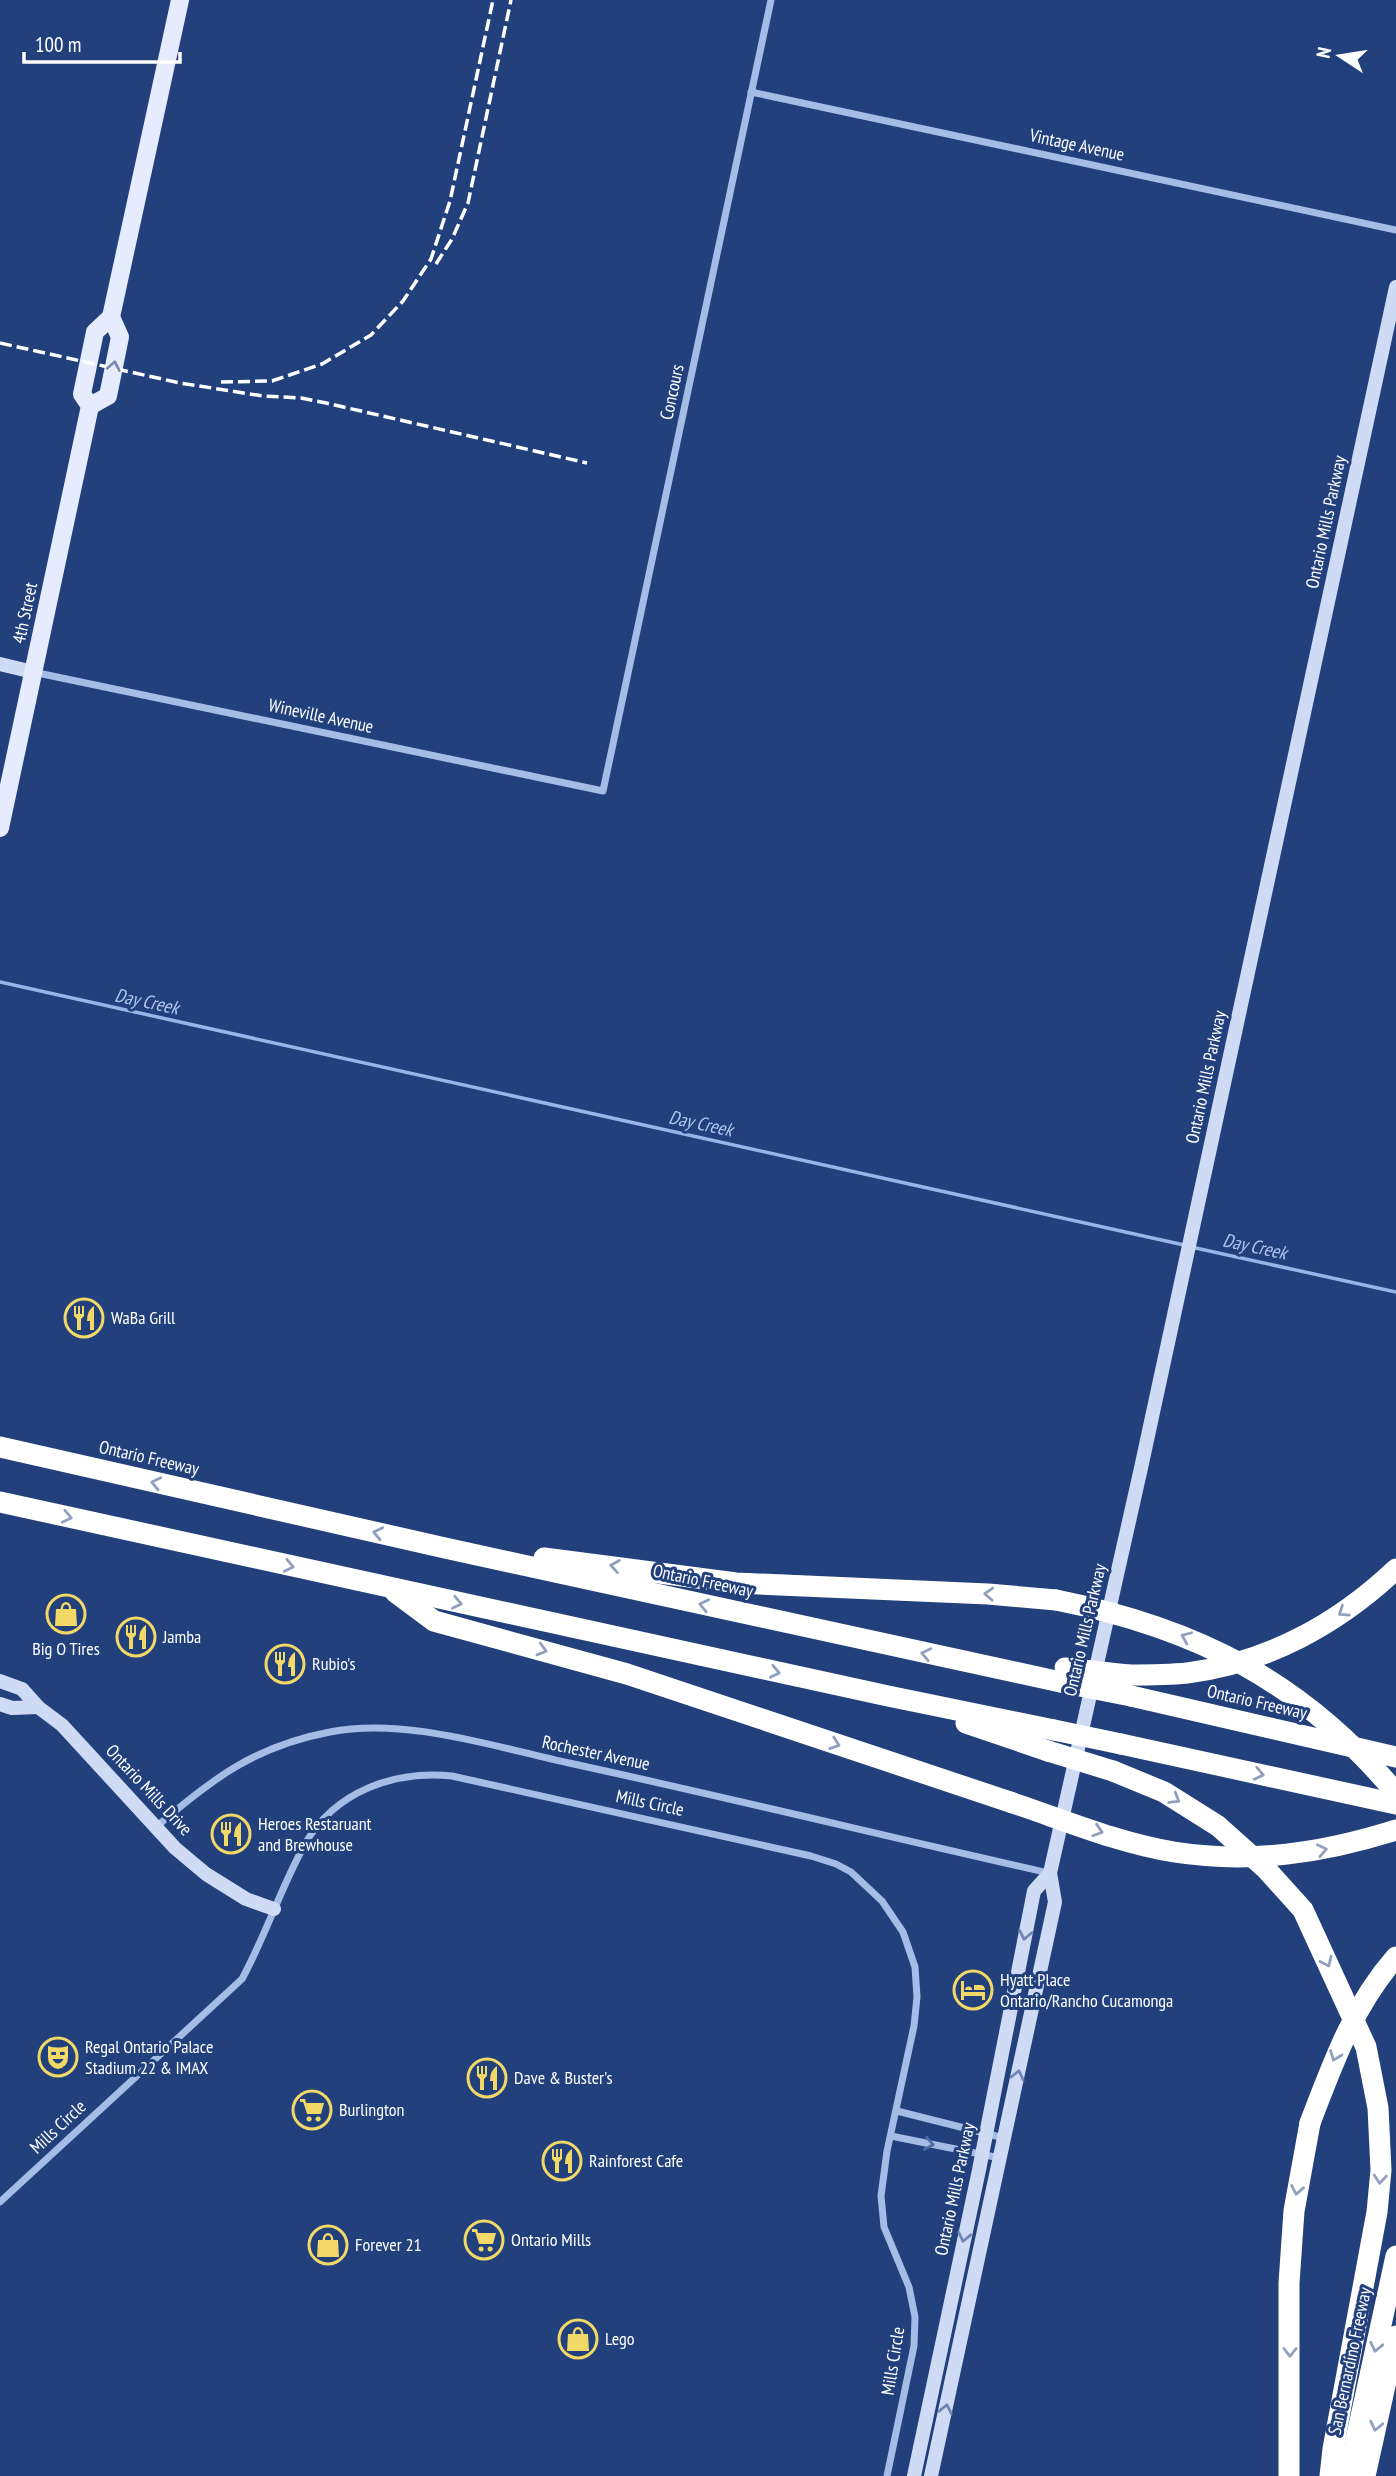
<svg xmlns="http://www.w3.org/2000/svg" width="1396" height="2476" viewBox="0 0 1396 2476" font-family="'PT Sans Narrow',sans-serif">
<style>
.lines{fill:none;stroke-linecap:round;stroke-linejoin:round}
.stream{stroke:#99b5e7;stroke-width:3.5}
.street{stroke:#a5bce6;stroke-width:7}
.secondary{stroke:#cfdbf5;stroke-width:14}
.primary{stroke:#e6ecfd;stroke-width:18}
.highway{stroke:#fff;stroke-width:21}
.rail{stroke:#fff;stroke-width:3.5;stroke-dasharray:12 5;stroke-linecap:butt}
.highway-bridge{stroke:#fff;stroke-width:21}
.oneway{stroke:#7a8db6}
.oneway2{stroke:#90a0be}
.oneway3{stroke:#7086b2}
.oneway4{stroke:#506ba1}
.labels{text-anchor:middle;stroke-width:6;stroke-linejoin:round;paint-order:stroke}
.street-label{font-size:18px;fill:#fff;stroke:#22407c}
.poi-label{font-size:18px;fill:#fff;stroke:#22407c;text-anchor:start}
.water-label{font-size:19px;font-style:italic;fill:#b0c6ee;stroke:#22407c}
</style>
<rect width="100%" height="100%" fill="#22407c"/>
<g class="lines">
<g class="stream">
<polyline points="0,982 1184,1245"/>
<polyline points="1191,1247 1396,1292"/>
</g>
<g class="street">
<polyline points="751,92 1396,230"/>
<polyline points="33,672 603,791 771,0"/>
<path d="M156,1827C212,1779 255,1746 330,1732C405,1717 495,1747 569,1763C730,1798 889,1837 1049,1873"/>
<polyline points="897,2111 1004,2138"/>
<polyline points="891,2136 1000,2158"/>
<path d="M0,2202L242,1979C266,1935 281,1887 305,1844C335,1791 395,1770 452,1776L811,1856L836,1864L851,1872L882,1901L903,1932L915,1967L917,1997L914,2026L887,2151L881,2196L884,2227L909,2287L915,2317L914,2346L887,2476"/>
</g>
<g class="secondary">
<polyline points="0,664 33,672"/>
<polyline points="0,1681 22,1689 38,1707 62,1725 175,1848 206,1874 246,1899 274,1909"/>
<polyline points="0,1704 12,1708 38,1707"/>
<polyline points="914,2476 979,2170 1034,1891 1050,1873"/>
<polyline points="931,2476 1055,1902 1050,1873 1141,1468 1396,287"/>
</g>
<g class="primary">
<polyline points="90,406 108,396 120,337 111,317 180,0"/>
<polyline points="0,828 90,406 82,394 95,332 111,317"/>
</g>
<g class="highway">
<polyline points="0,1447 445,1548 1065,1683"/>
<polyline points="0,1502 888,1696 1054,1730"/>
<polyline points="544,1558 736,1583 988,1594 1056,1600"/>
<polyline points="395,1592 434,1621 627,1674 1010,1802"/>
<path d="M1128,1675C1147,1675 1168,1675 1187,1673C1267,1663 1338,1624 1396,1569"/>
<polyline points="1131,1696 1396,1757"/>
<polyline points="966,1723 1048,1751"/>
<polyline points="1121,1744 1396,1804"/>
<polyline points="1113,1771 1164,1792 1218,1826 1266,1869 1303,1910 1366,2047 1378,2108 1381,2170 1377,2212 1333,2449 1330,2476"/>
<polyline points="1289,2476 1289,2283 1294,2211 1310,2123"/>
<polyline points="1348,2476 1396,2256"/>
<polyline points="1365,2476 1396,2336"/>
</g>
<g class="rail">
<polyline points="436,264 452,239 468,203 511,0"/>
<polyline points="0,343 180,383 263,396 301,398 326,403 587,463"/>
<polyline points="221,382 272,381 322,364 371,335 403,301 431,259 450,201 493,0"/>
</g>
<g class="highway-bridge">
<path d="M1056,1600C1197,1628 1303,1682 1396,1793"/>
<polyline points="1065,1668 1128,1675"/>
<polyline points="1065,1683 1131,1696"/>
<polyline points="1054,1730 1121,1744"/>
<polyline points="1048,1751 1113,1771"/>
<path d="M1010,1802C1064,1820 1118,1843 1174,1852C1251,1864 1323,1853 1396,1830"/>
<path d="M1310,2123C1333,2063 1353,2006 1396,1957"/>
</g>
</g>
<defs><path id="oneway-chevron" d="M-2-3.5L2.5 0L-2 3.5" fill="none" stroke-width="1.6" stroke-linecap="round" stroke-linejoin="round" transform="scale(1.75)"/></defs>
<use class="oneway" href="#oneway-chevron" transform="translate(114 366) rotate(-79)"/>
<g class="oneway2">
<use href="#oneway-chevron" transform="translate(156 1483) rotate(-167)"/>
<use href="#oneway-chevron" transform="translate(67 1517) rotate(12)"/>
<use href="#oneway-chevron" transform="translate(378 1533) rotate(-167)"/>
<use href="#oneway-chevron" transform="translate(289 1566) rotate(12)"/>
<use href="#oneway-chevron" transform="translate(615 1566) rotate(-171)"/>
<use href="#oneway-chevron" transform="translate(989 1594) rotate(-177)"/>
<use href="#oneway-chevron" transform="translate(457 1603) rotate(12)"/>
<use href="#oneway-chevron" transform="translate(704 1605) rotate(-168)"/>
<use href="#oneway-chevron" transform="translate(1343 1612) rotate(146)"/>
<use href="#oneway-chevron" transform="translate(1186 1637) rotate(-157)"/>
<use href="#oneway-chevron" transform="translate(542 1650) rotate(16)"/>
<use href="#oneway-chevron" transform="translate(926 1654) rotate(-168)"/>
<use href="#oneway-chevron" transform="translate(775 1672) rotate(12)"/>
<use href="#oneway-chevron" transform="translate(835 1744) rotate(19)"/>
<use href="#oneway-chevron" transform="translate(1259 1774) rotate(12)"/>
<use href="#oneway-chevron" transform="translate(1175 1799) rotate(32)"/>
<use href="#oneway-chevron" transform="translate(1098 1831) rotate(18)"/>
<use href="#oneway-chevron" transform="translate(1322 1850) rotate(-12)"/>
<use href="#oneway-chevron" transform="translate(1327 1962) rotate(65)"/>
<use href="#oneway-chevron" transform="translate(1335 2056) rotate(111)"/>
<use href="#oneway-chevron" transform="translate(1380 2179) rotate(95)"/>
<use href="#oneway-chevron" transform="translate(1297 2190) rotate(100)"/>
<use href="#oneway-chevron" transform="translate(1376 2347) rotate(102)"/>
<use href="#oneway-chevron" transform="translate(1290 2352) rotate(90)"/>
<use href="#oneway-chevron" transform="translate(1376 2426) rotate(102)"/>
</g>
<g class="oneway3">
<use href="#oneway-chevron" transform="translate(1025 1935) rotate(101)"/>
<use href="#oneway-chevron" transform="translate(1018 2075) rotate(-77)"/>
<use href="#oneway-chevron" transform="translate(964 2237) rotate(102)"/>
<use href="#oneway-chevron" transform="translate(946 2409) rotate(-78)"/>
</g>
<use class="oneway4" href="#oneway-chevron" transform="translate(929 2144) rotate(11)"/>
<defs>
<symbol id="restaurant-ring" viewBox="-11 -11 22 22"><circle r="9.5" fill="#22407c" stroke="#f2d867" stroke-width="1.5"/><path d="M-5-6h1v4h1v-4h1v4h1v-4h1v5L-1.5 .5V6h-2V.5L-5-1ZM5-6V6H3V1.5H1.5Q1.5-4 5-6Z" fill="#f2d867"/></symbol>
<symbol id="shop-ring" viewBox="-11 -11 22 22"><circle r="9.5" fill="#22407c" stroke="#f2d867" stroke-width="1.5"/><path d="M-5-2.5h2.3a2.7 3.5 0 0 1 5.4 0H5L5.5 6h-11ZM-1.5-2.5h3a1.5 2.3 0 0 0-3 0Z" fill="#f2d867"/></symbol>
<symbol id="hotel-ring" viewBox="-11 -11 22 22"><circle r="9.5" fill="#22407c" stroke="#f2d867" stroke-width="1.5"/><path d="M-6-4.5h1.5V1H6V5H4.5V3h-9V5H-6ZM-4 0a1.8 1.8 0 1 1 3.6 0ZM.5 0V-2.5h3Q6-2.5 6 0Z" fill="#f2d867"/></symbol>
<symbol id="theatre-ring" viewBox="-11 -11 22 22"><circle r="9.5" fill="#22407c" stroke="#f2d867" stroke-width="1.5"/><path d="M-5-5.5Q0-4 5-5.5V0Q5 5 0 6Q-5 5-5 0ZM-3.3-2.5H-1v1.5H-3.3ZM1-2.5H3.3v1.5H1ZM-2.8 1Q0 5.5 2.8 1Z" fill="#f2d867"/></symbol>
<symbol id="supermarket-ring" viewBox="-11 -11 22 22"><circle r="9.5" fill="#22407c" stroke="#f2d867" stroke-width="1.5"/><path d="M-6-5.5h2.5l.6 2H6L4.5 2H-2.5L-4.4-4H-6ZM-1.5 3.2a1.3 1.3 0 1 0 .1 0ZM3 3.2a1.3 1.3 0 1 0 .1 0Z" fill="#f2d867"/></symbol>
</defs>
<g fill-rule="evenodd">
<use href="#restaurant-ring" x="62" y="1296" width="44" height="44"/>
<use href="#shop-ring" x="44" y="1592" width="44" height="44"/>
<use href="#restaurant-ring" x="114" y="1615" width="44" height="44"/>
<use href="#restaurant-ring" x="263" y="1642" width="44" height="44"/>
<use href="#restaurant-ring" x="209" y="1812" width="44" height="44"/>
<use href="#hotel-ring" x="951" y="1968" width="44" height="44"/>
<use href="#theatre-ring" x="36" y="2035" width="44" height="44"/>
<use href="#restaurant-ring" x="465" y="2056" width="44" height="44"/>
<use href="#supermarket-ring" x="290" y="2088" width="44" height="44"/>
<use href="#restaurant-ring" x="540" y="2139" width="44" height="44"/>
<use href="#supermarket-ring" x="462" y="2218" width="44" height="44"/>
<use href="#shop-ring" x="306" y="2223" width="44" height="44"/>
<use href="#shop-ring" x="556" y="2317" width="44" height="44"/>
</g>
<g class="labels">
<g class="street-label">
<text transform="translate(1077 145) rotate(12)" y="6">Vintage Avenue</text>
<text transform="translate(672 392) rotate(-78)" y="6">Concours</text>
<text transform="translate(1326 522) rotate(-78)" y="6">Ontario Mills Parkway</text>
<text transform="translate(25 613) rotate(-78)" y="6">4th Street</text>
<text transform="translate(321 716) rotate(12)" y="6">Wineville Avenue</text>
<text transform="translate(1206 1077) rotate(-78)" y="6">Ontario Mills Parkway</text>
<text transform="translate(149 1458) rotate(13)" y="6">Ontario Freeway</text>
<text transform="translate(703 1581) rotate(12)" y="6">Ontario Freeway</text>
<text transform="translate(1085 1630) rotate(-77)" y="6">Ontario Mills Parkway</text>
<text transform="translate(1257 1702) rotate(13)" y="6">Ontario Freeway</text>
<text transform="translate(596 1753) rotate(12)" y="6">Rochester Avenue</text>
<text transform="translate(149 1790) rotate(47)" y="6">Ontario Mills Drive</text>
<text transform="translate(650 1803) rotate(12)" y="6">Mills Circle</text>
<text transform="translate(58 2127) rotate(-43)" y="6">Mills Circle</text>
<text transform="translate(955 2189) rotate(-78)" y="6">Ontario Mills Parkway</text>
<text transform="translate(893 2361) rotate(-81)" y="6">Mills Circle</text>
<text transform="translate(1350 2361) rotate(-78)" y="6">San Bernardino Freeway</text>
</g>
<g class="poi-label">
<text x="111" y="1324">WaBa Grill</text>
<text x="163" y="1643">Jamba</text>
<text x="66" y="1655" text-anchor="middle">Big O Tires</text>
<text x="312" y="1670">Rubio's</text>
<text x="258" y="1830">Heroes Restaruant<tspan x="258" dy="21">and Brewhouse</tspan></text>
<text x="1000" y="1986">Hyatt Place<tspan x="1000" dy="21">Ontario/Rancho Cucamonga</tspan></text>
<text x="85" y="2053">Regal Ontario Palace<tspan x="85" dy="21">Stadium 22 &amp; IMAX</tspan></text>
<text x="514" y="2084">Dave &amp; Buster's</text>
<text x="339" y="2116">Burlington</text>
<text x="589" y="2167">Rainforest Cafe</text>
<text x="511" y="2246">Ontario Mills</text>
<text x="355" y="2251">Forever 21</text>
<text x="605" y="2345">Lego</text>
</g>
<g class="water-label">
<text transform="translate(147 1001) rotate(12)" y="7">Day Creek</text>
<text transform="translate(701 1123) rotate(12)" y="7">Day Creek</text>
<text transform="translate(1255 1246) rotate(12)" y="7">Day Creek</text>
</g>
</g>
<g transform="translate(1340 56) rotate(282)" stroke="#22407c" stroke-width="5" paint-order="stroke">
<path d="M0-5L12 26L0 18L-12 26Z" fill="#ffffff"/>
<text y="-10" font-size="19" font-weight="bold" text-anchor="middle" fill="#ffffff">N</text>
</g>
<path d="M24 52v10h156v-10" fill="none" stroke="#ffffff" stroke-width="3.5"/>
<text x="35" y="52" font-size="21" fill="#ffffff" stroke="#22407c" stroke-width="5" paint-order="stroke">100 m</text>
</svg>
